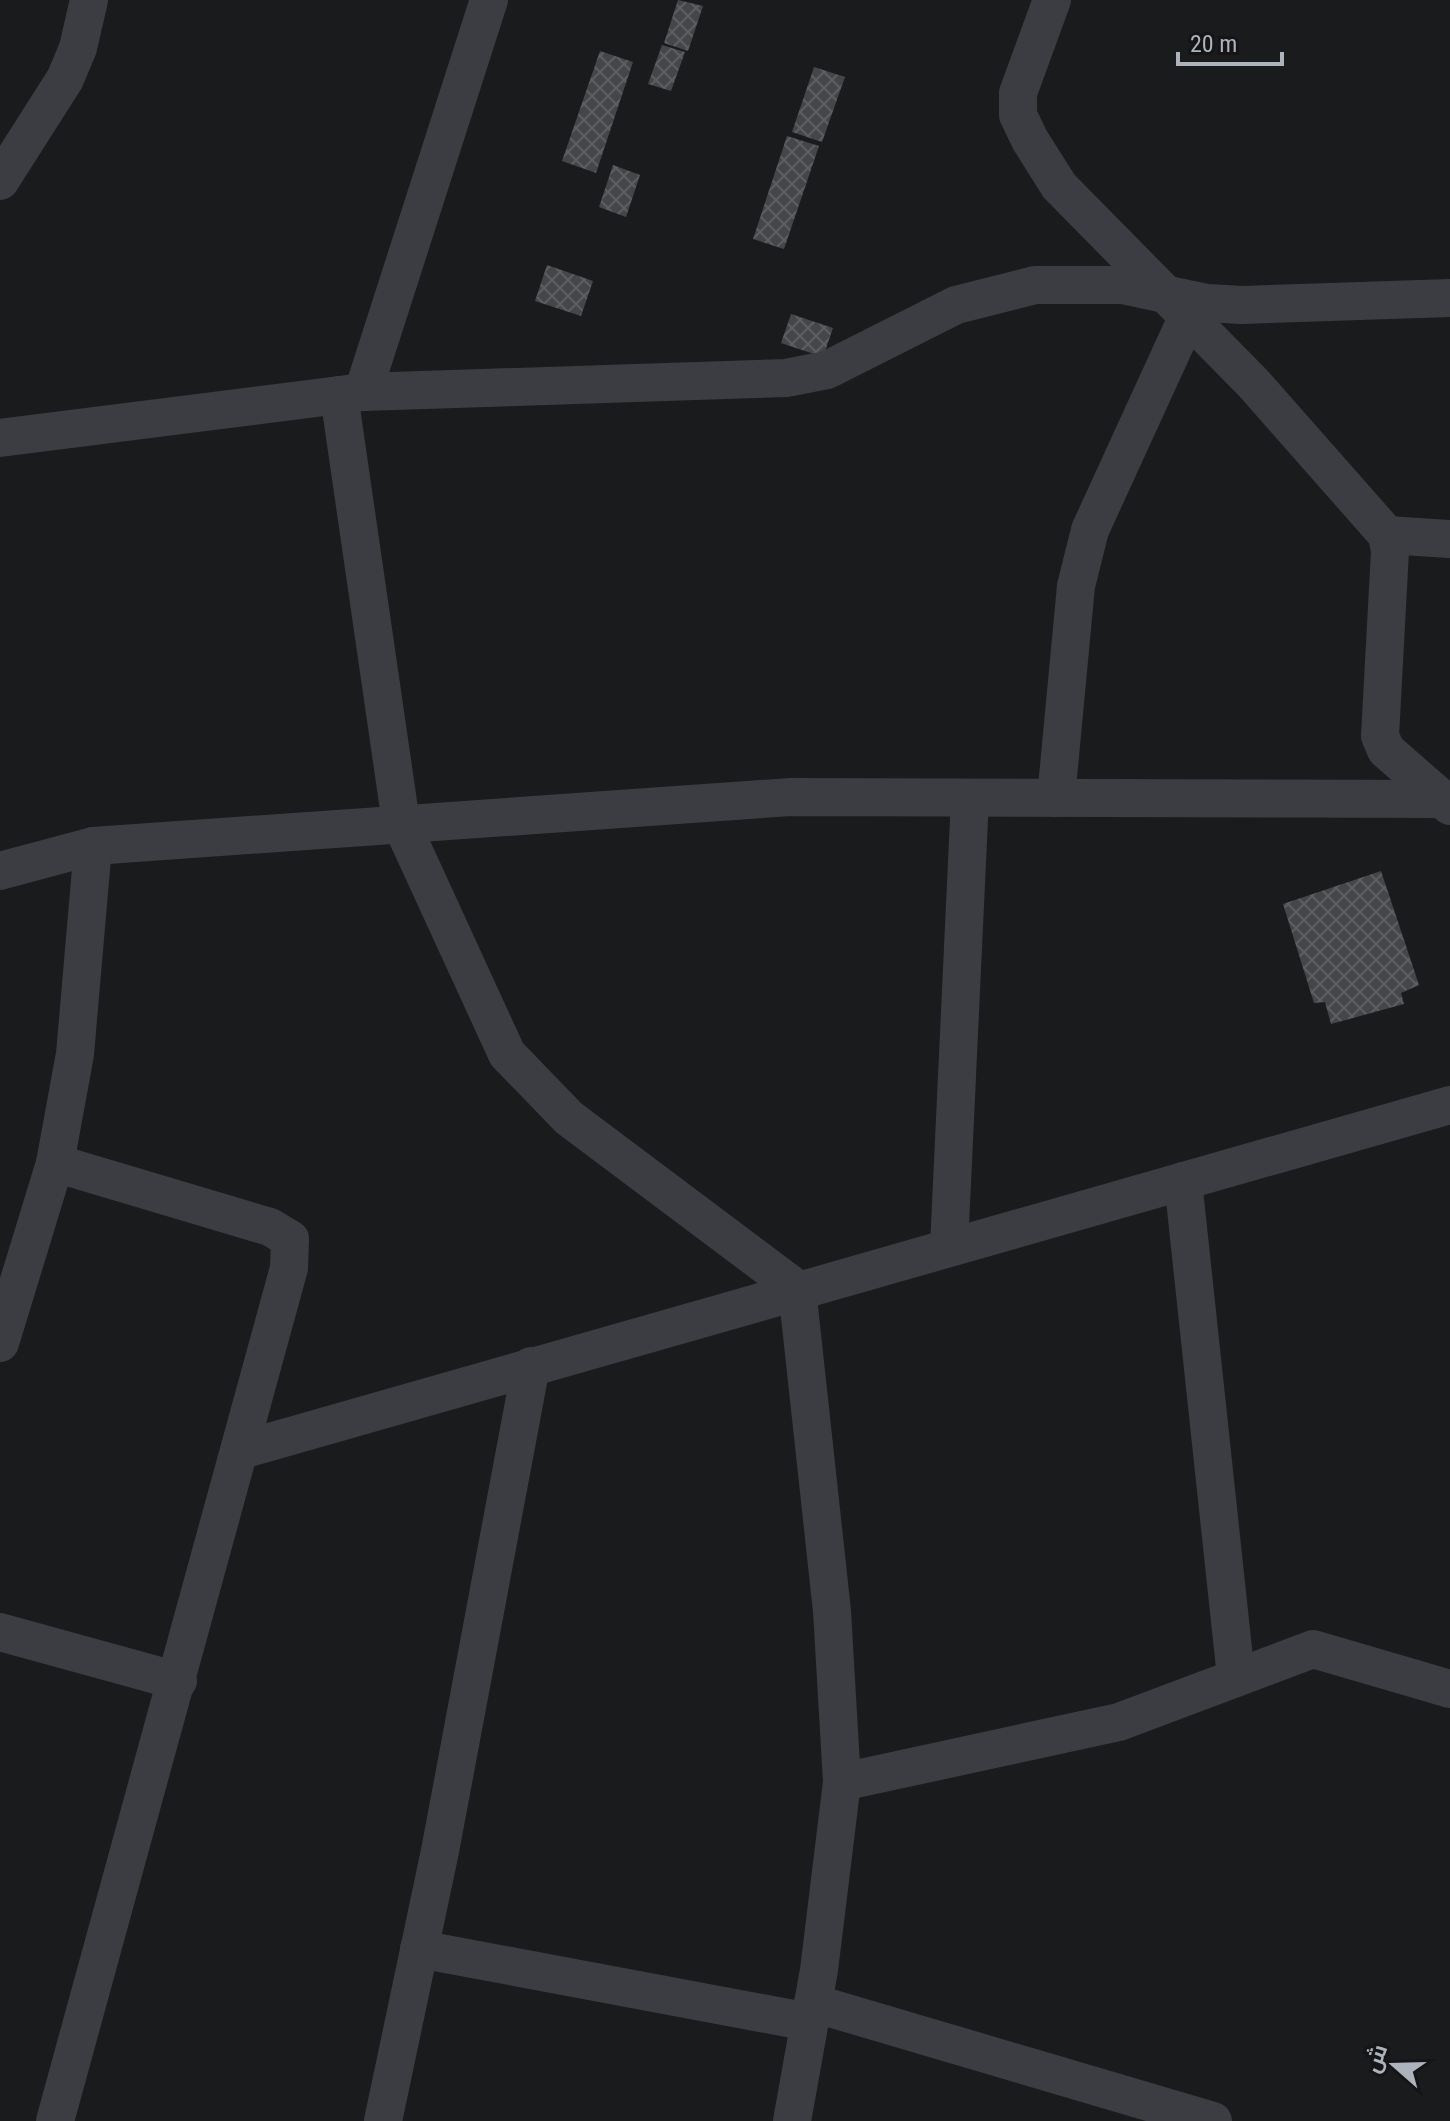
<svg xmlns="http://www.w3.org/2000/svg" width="1450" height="2121" viewBox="0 0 1450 2121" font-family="'Roboto Condensed',Cairo,sans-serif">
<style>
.building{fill:url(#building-cross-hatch)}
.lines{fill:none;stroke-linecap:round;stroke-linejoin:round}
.street{stroke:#3b3d42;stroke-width:38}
</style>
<defs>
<pattern id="building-cross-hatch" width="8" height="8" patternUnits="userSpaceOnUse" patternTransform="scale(2)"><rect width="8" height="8" fill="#44464a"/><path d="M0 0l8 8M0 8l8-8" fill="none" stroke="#5c5e62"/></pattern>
</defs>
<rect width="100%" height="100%" fill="#1a1b1d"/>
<g class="building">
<polygon points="678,0 703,6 688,51 664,43"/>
<polygon points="662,45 685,52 671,91 648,84"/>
<polygon points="600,51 633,62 596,173 562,161"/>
<polygon points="814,67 845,77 822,142 792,132"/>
<polygon points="787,136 819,146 784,249 753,239"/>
<polygon points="613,165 640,175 626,217 599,207"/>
<polygon points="547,265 593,281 581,316 535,301"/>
<polygon points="791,314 833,328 823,357 781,343"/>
<polygon points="1381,871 1419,985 1401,993 1404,1004 1331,1024 1325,1002 1314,1003 1283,904"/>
</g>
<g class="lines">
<g class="street">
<polyline points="1052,0 1018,93 1018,115 1030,140 1059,186 1254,384 1387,535 1390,551 1380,736 1386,750 1450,806"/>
<polyline points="0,181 65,79 78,48 89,0"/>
<polyline points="363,392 489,0"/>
<polyline points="339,395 401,823 507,1054 569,1118 797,1289 832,1611 842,1782 819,1970 792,2121"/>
<polyline points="0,438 363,392 786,378 827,370 956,305 1035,285 1122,285 1207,303 1242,305 1450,298"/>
<polyline points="1387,535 1450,539"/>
<polyline points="1056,798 1076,586 1090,530 1188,316"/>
<polyline points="0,871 93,846 791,797 1442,799"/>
<polyline points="1183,1181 1236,1677"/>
<polyline points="949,1247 970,798"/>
<polyline points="0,1343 55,1163 75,1054 93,846"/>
<polyline points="242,1450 1450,1105"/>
<polyline points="0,1632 178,1681"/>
<polyline points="842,1782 1119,1722 1313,1649 1450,1689"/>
<polyline points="419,1949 809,2022"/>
<polyline points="813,2003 1213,2121"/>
<polyline points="55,2121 289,1268 290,1239 270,1227 55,1163"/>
<polyline points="383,2121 440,1851 531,1366"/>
</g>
</g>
<g transform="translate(1394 2065) rotate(290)" stroke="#151518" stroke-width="6" paint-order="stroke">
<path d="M0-6L14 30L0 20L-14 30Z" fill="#adb3bc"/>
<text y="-12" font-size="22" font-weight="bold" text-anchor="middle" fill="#adb3bc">ش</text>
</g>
<path d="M1178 52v12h104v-12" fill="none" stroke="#adb3bc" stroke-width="4"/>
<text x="1190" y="52" font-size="24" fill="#adb3bc" stroke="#151518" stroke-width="6" paint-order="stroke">20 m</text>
</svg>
